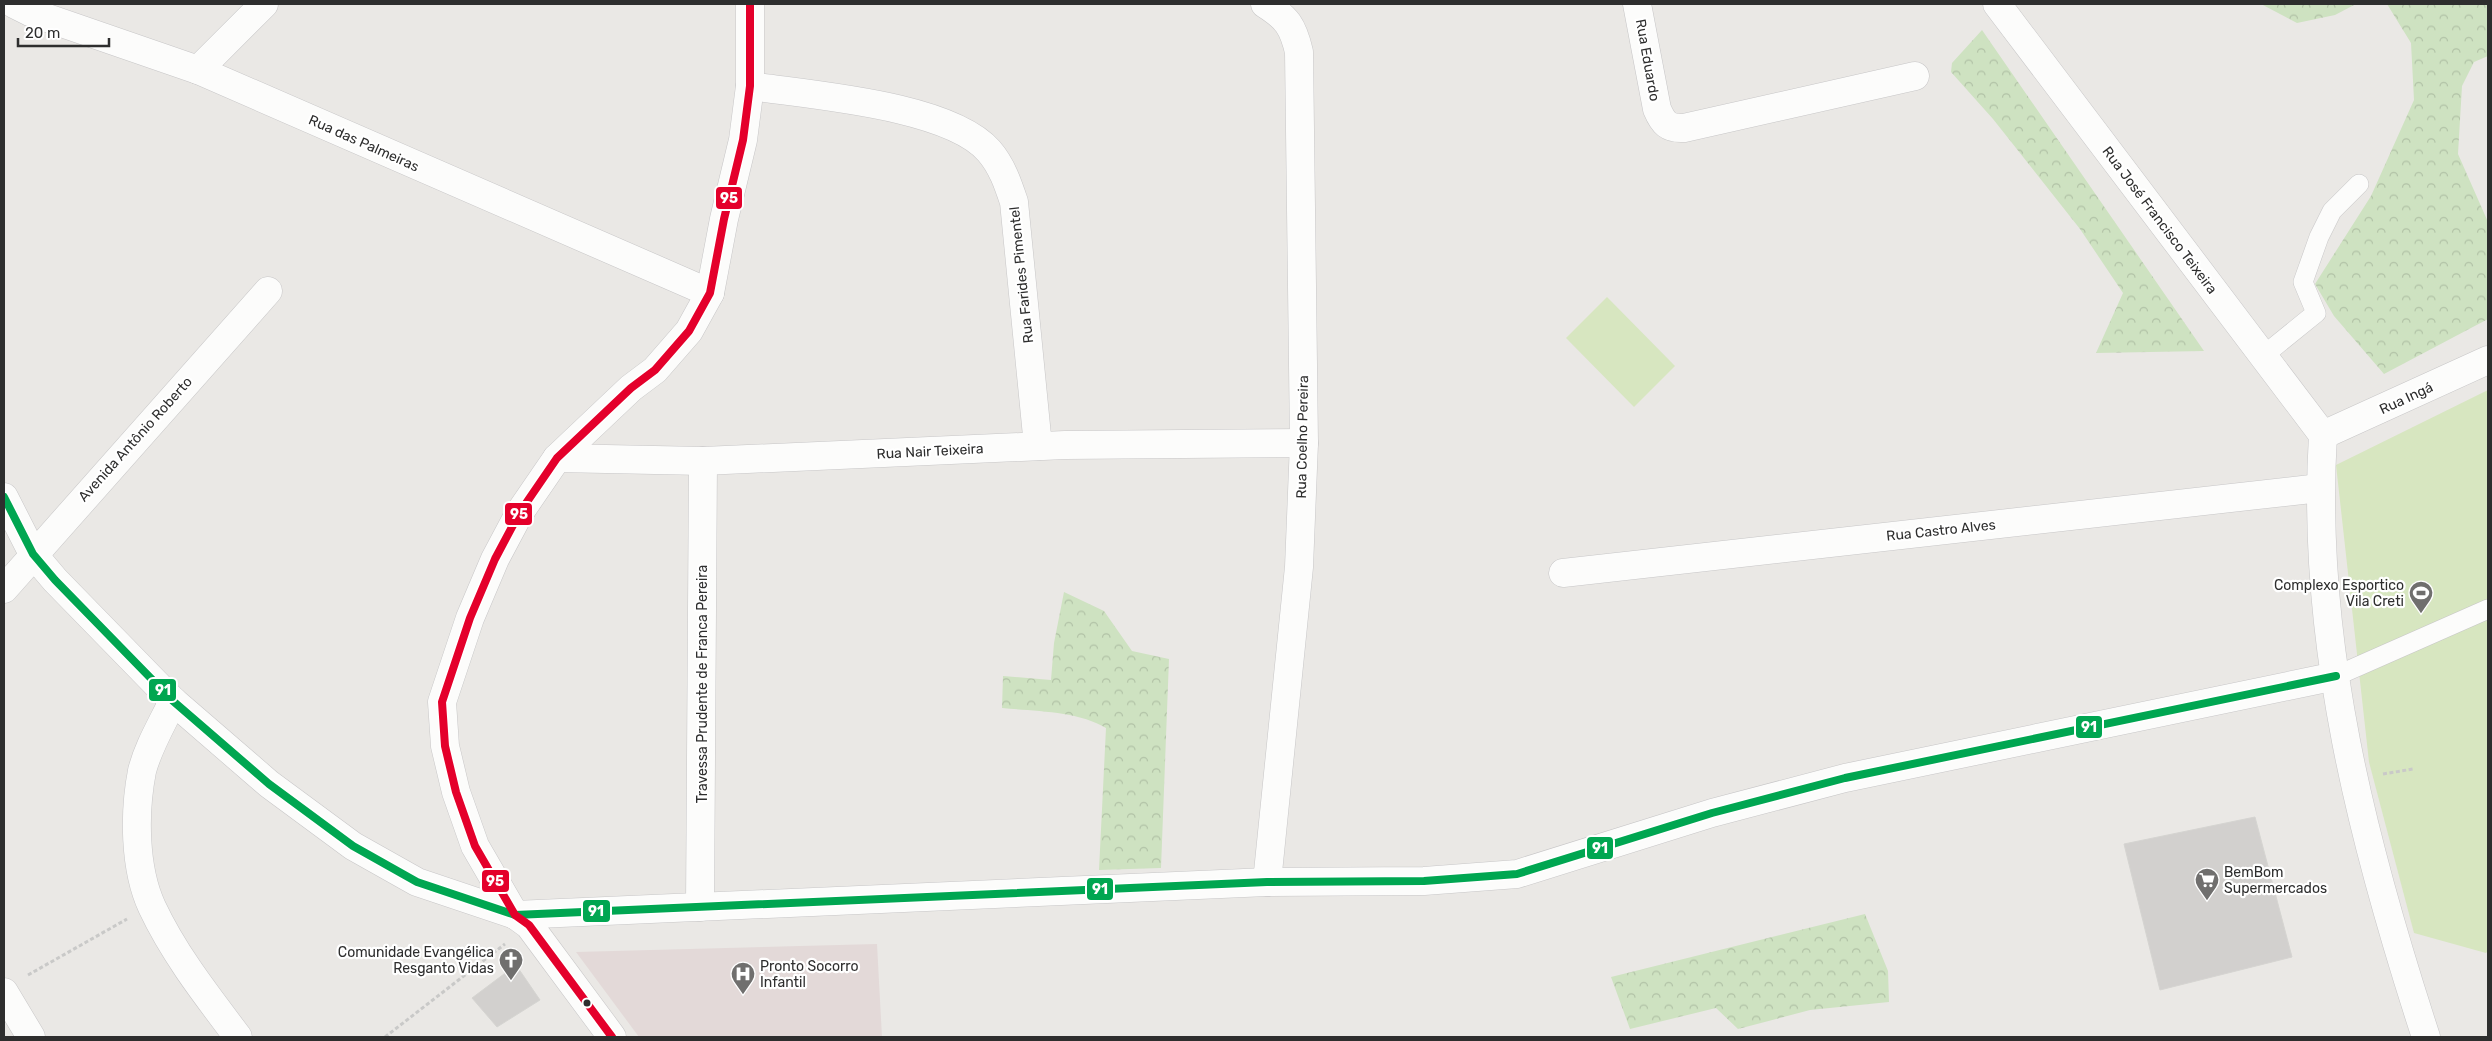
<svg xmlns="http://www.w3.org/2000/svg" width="2492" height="1041" viewBox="0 0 2492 1041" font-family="Rubik,sans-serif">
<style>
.medical{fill:#e3d9d8}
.forest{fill:url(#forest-crowns)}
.pitch{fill:#d7e6c0}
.building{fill:#d2d0ce;stroke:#d5d4d1}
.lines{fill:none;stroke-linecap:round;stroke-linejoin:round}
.lane-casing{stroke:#c7c6c7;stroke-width:20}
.street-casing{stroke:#c7c6c7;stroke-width:29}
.secondary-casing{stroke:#c7c6c7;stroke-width:29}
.path{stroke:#c9c9c8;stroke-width:3;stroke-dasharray:4 2.5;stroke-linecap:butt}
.lane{stroke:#fcfcfb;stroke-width:19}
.street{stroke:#fcfcfb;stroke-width:28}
.secondary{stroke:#fcfcfb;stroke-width:28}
.bus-1-casing{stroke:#fff;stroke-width:11}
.bus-2-casing{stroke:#fff;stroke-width:11}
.bus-1{stroke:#00a651;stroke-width:8}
.bus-2{stroke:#e4002b;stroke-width:8}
.bus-dot{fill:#2e2e2e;stroke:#fff;stroke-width:2}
.labels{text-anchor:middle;stroke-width:4.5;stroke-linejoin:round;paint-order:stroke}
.street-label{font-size:14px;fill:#2e2e2e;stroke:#fff}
.poi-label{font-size:14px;fill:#2e2e2e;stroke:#fff;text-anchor:end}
.line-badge{stroke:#fff;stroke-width:2}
.badge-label{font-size:14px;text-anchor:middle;font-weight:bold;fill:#fff}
</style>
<defs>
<pattern id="forest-crowns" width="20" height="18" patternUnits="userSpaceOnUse" patternTransform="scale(1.25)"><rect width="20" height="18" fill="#cee2c1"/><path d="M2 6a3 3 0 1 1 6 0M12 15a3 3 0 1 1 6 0" fill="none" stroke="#b1c2a6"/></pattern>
</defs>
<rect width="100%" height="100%" fill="#eae8e5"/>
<polygon class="medical" points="877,944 882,1037 639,1037 576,952"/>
<g class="forest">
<polygon points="2261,4 2356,4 2335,15 2297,23"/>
<polygon points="2387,4 2488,4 2488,56 2474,62 2462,86 2458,154 2488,222 2488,319 2384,374 2334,316 2315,284 2371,196 2414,100 2411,43"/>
<polygon points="1982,30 2204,351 2096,353 2123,293 2080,229 1993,119 1951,72 1952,63"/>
<path d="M1064,592L1104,611L1132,651L1169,659L1161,868L1099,870L1106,728C1079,711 1034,711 1002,708L1003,676L1051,680L1054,643Z"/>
<polygon points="1865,914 1888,971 1889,1002 1810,1010 1738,1029 1716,1008 1630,1029 1611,977"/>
</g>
<g class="pitch">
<polygon points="1607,297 1675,366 1634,407 1566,338"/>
<polygon points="2488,390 2488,951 2486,953 2414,933 2369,762 2336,465"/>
</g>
<g class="building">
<polygon points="2255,817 2292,957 2160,990 2124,844"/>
<polygon points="516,965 540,1000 497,1027 472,998"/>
</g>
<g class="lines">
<defs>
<g id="lane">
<polyline points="2263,356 2316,313 2303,282 2319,237 2332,211 2359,184"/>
<polyline points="2336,676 2488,609"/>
</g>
<g id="street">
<polyline points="14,4 30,12 198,70 710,293"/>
<path d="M1265,4C1287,18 1293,26 1299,52L1304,443L1299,567L1267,882"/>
<path d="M1637,4L1657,109C1663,123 1668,129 1684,128L1915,76"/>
<polyline points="198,70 264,4"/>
<path d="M750,86C810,95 949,105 989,151C1002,166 1008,184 1014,202L1038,446"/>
<polyline points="2323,435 2488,360"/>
<polyline points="557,458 703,461 1065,445 1304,443"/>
<polyline points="4,497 33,554 55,580 173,701 269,784 353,846 417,882 515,915 1267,882 1424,881 1517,874 1712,813 1845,778 2336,676"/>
<polyline points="1563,573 2320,488"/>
<polyline points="4,589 268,291"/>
<path d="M173,701C162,724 148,747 142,771C134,812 134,868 152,907C174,954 207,996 238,1037"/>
<polyline points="700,907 703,461"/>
<polyline points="4,992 31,1037"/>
</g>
<g id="secondary">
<path d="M1997,4L2323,435C2310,641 2363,844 2426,1037"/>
<polyline points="612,1037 529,925 515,915 475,846 456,792 445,746 442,702 470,618 495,559 520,512 557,458 631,388 655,370 689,331 710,293 724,219 743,140 750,86 750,4"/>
</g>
</defs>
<use href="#lane" class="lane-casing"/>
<use href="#street" class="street-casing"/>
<use href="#secondary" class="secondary-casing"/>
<g class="path">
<polyline points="2383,774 2413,769"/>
<polyline points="28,975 127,919"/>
<polyline points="385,1037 505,944"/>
</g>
<use href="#lane" class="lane"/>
<use href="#street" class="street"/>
<use href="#secondary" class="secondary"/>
<defs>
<polyline id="bus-1" points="4,497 33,554 55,580 173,701 269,784 353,846 417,882 515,915 1267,882 1424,881 1517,874 1712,813 1845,778 2336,676"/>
<polyline id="bus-2" points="612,1037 529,925 515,915 475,846 456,792 445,746 442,702 470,618 495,559 520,512 557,458 631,388 655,370 689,331 710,293 724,219 743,140 750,86 750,4"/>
</defs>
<use href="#bus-1" class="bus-1-casing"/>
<use href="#bus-2" class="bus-2-casing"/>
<use href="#bus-1" class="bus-1"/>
<use href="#bus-2" class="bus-2"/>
</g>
<defs>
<symbol id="stadium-pin" viewBox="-11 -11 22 30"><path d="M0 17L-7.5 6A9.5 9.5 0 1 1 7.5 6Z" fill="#706f6e" stroke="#fff"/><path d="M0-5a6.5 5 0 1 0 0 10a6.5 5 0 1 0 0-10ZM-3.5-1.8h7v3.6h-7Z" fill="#fff"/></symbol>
<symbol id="supermarket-pin" viewBox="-11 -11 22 30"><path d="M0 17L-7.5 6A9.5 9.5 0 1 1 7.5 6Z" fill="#706f6e" stroke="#fff"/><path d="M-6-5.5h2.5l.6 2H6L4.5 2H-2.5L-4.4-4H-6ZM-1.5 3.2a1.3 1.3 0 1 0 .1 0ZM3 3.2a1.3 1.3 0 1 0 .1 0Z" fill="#fff"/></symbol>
<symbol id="church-pin" viewBox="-11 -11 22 30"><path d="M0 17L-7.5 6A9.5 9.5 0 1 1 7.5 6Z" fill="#706f6e" stroke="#fff"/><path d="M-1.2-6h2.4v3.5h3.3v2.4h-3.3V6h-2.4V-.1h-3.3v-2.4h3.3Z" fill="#fff"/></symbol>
<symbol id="hospital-pin" viewBox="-11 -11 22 30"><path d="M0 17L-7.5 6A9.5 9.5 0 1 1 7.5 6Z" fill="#706f6e" stroke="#fff"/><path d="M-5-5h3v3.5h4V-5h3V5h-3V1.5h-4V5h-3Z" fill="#fff"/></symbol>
</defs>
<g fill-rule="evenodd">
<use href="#stadium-pin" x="2407" y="579" width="28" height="38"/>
<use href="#supermarket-pin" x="2193" y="866" width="28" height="38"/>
<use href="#church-pin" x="497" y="946" width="28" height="38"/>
<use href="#hospital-pin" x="729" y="960" width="28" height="38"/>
</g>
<circle class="bus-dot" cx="587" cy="1003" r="4.5"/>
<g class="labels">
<g class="street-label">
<text transform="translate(1648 60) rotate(80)" y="5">Rua Eduardo</text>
<text transform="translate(364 143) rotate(24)" y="5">Rua das Palmeiras</text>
<text transform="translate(2160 220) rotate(53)" y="5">Rua José Francisco Teixeira</text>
<text transform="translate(1021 275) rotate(-96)" y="5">Rua Farides Pimentel</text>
<text transform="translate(2406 398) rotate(-25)" y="5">Rua Ingá</text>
<text transform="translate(1302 437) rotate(-89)" y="5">Rua Coelho Pereira</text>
<text transform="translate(135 439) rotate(-48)" y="5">Avenida Antônio Roberto</text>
<text transform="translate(930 451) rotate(-3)" y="5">Rua Nair Teixeira</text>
<text transform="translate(1941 530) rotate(-6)" y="5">Rua Castro Alves</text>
<text transform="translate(702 684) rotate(-90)" y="5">Travessa Prudente de Franca Pereira</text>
</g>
<g class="poi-label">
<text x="2404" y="590">Complexo Esportico<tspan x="2404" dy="16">Vila Creti</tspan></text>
<text x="2224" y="877" text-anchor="start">BemBom<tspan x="2224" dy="16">Supermercados</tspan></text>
<text x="494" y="957">Comunidade Evangélica<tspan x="494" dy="16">Resganto Vidas</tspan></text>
<text x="760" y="971" text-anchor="start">Pronto Socorro<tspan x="760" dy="16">Infantil</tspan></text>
</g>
</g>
<g class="line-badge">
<rect x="715" y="186" width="28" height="24" rx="5" fill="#e4002b"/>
<rect x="504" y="502" width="29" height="24" rx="5" fill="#e4002b"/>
<rect x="148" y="678" width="29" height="24" rx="5" fill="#00a651"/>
<rect x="2075" y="715" width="28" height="24" rx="5" fill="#00a651"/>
<rect x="1586" y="836" width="28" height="24" rx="5" fill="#00a651"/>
<rect x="481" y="869" width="29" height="24" rx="5" fill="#e4002b"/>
<rect x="1086" y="877" width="28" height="24" rx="5" fill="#00a651"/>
<rect x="582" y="899" width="29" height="24" rx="5" fill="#00a651"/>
</g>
<g class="badge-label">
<text x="729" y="203">95</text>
<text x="519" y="519">95</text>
<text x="163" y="695">91</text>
<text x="2089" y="732">91</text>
<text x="1600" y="853">91</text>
<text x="495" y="886">95</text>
<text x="1100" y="894">91</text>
<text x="596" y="916">91</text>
</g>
<rect width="2492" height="1041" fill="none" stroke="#2e2e2e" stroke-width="10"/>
<path d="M18 38v8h91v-8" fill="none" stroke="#2e2e2e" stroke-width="2.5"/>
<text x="25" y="38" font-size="15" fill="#2e2e2e" stroke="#ffffff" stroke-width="4" paint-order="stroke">20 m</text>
</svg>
